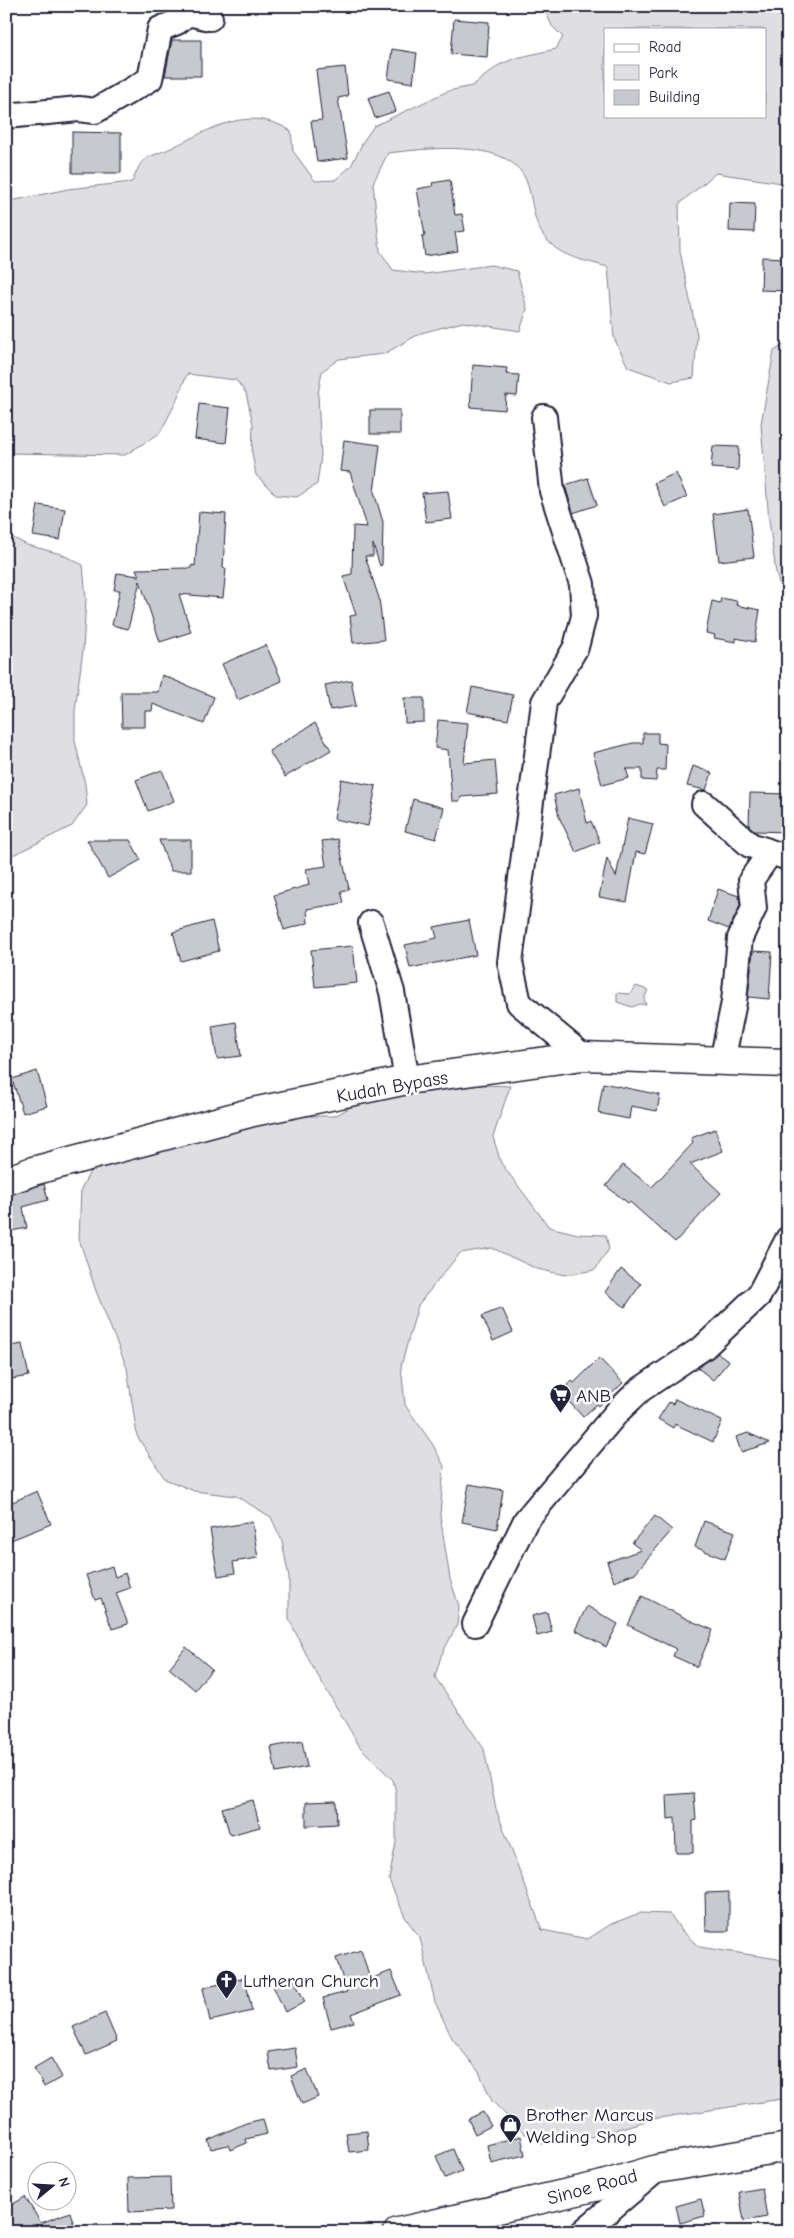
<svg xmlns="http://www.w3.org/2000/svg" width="794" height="2238" viewBox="0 0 794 2238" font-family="'Comic Neue',sans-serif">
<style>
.green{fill:#dfdfe2;stroke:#80808e;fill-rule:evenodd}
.building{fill:#c8c8cf;stroke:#22223b}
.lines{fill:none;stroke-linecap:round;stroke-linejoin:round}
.street-casing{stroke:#22223b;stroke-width:28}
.secondary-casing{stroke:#22223b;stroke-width:31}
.highway-casing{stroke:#22223b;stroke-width:31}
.street{stroke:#fff;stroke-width:24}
.secondary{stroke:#fff;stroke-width:28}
.highway{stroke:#fff;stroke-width:28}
.labels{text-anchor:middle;stroke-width:5;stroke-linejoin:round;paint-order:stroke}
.street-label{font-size:19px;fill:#22223b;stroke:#fff}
.poi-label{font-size:19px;fill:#22223b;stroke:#fff;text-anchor:start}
</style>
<rect width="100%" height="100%" fill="#fff"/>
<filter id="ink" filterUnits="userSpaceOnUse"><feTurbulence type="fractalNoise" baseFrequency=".02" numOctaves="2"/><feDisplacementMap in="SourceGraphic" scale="10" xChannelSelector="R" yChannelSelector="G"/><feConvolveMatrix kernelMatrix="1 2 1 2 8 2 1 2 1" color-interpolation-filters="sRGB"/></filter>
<g filter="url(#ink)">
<g class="green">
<path d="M543,6H788V184L716,173L679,204L680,251L697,335L694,378L671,382L628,367L614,338L608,267C587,261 562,258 547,240C530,221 534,194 524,176C503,138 424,149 388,153L373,183L380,251L393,270L425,274L491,265L517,271L527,309L520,331L463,322L421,333L384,354L339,359L322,371L318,394L321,456L317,484L297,497L276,495L256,475L252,453L253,424L246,393L236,380L187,374L175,404L160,433L125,455L6,453V202L68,189L132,182C135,176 138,166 143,161C150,155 163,152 171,148C211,129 248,104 291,131L293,151L315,181L335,180L351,166L364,140L374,126L448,91L472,86L499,65L516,58L556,49L563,37L552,26ZM605,29H765V116H605Z"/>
<polygon points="788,342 788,614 776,573 769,520 761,424 774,351"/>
<polygon points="6,534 27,545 61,554 83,565 86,599 83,650 75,710 75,741 85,784 87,805 72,826 15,854 6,856"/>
<polygon points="636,986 648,990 644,999 646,1005 640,1004 632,1007 617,1002 617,993 630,994"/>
<polygon points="481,1085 510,1086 493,1137 501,1163 549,1227 578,1234 606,1235 609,1249 595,1270 565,1275 537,1269 492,1248 460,1253 418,1305 401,1366 405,1405 433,1445 444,1466 440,1515 450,1579 459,1606 457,1625 441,1656 435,1677 484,1749 496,1809 542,1930 588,1939 611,1924 640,1913 670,1914 681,1930 699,1947 778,1959 788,1966 788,2098 652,2119 591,2137 542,2144 524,2133 492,2101 479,2072 452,2038 435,2002 420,1938 405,1917 389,1880 396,1842 396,1792 393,1780 360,1747 311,1664 289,1619 289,1578 282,1541 271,1517 236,1496 194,1491 165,1479 137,1436 127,1368 96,1291 79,1239 81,1189 97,1158 226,1125 303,1116 335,1116 361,1101"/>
</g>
<g class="building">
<polygon points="454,19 489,22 487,57 451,54"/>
<polygon points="172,40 201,40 201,76 165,76"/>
<polygon points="392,49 417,53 413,83 388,79"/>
<polygon points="345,67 348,96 338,98 348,158 317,162 311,121 322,120 316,70"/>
<polygon points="389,91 396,111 375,118 368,98"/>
<polygon points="72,132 121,133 121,173 72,173"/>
<polygon points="450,180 455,215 462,214 465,231 455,232 458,251 425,256 422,236 425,236 417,189 433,186 432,183"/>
<polygon points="730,203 755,204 754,232 729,231"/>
<polygon points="762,257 788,258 788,291 761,290"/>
<polygon points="473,365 507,368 506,374 519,375 517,396 506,395 505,410 470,407"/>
<polygon points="199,404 230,408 226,443 195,439"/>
<rect x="370" y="410" width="30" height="24"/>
<polygon points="344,440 380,445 374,492 383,522 382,565 380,566 373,544 373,556 365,556 379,598 384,640 353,643 350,616 356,615 343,576 352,574 353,526 367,527 350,472 340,471"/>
<polygon points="713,446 739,447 738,470 711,468"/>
<polygon points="676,473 687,497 665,507 654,483"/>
<polygon points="588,478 597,505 573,513 565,485"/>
<polygon points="448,491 452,519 426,522 422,493"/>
<polygon points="38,505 65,509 60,540 33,536"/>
<polygon points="748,509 754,557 719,561 713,514"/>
<polygon points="199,512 226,514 223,568 226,569 223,598 179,594 191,632 160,642 140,581 128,629 112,625 120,590 114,590 117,573 139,576 136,569 191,568 192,565 195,566"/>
<polygon points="721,598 737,601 736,605 760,610 755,642 736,638 736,642 714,638 715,635 706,633 712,601 720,603"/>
<polygon points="266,645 282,681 238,700 222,664"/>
<polygon points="162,675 214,697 204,724 153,704 152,711 145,711 145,727 122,727 121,692 158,692"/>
<polygon points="351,680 356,706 330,710 325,685"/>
<polygon points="472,687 513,695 508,720 467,712"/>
<polygon points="404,698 424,698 424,722 405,723"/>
<polygon points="438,720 468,723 464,763 495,760 498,794 461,797 460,801 452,801 448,750 435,748"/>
<polygon points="315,723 331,750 285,777 269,751"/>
<polygon points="643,733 658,733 658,743 666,744 665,770 657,770 656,781 642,780 642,769 626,769 629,778 602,785 593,753 633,743 643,743"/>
<polygon points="693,766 712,773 706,790 687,786"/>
<polygon points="162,770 174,801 148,811 136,780"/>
<polygon points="341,779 376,786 368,826 334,819"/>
<polygon points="579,788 587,823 591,821 600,842 576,852 559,817 554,795"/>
<polygon points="750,793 788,794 788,832 755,831 749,826"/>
<polygon points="413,799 444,808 436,839 405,831"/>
<polygon points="628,818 653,824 645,854 636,852 627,902 599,897 607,858 616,877"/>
<polygon points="338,839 349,889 341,891 344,903 307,909 308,923 284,930 274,895 309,885 306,869 326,866 322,841"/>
<polygon points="87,840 130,840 141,860 108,878"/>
<polygon points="159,840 191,840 191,871 171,871"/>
<polygon points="718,889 739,896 740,906 729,929 708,921"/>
<polygon points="469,920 476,955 410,968 405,945 437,938 434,927"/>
<polygon points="212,921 219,951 181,961 173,932"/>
<polygon points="353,946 357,983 315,987 311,950"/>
<polygon points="753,951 772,952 769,999 748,997"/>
<polygon points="236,1022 241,1056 217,1059 212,1026"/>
<polygon points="37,1071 47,1106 23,1113 12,1079"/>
<polygon points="603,1083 660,1095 657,1111 631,1106 629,1119 598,1113"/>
<polygon points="715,1129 723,1151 690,1164 721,1193 675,1242 630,1202 628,1203 606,1186 623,1165 652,1187 693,1143 691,1138"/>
<polygon points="44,1184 48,1200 23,1207 27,1228 6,1232 6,1196"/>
<polygon points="621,1269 641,1284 625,1307 605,1292"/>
<polygon points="502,1308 513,1332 493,1341 482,1316"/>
<polygon points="22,1344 29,1376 6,1380 6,1347"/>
<polygon points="718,1353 729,1361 713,1380 698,1368"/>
<polygon points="599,1358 623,1383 599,1406 597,1404 583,1417 560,1392 572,1381 574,1383"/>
<polygon points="675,1399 722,1421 713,1442 675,1424 673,1428 658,1419 669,1402 673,1404"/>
<polygon points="748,1433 770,1443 741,1452 736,1437"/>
<polygon points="469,1484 503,1490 497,1529 462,1522"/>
<polygon points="37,1491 51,1524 6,1542 6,1505"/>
<polygon points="655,1516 672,1530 635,1573 614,1581 607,1562 641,1550 632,1543"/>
<polygon points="704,1521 735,1532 725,1559 695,1547"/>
<polygon points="252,1522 258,1558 233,1562 235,1573 218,1576 210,1529"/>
<polygon points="112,1566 115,1577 125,1573 130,1588 116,1593 128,1624 112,1629 101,1598 95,1600 86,1575"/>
<polygon points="642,1596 689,1620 713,1630 697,1667 673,1656 676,1649 628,1625"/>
<polygon points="587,1606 618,1624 606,1647 575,1630"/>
<polygon points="547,1612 552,1632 537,1636 532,1616"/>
<polygon points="186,1647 212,1669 195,1690 169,1668"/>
<polygon points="302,1741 307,1767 276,1773 271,1747"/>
<polygon points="694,1793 696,1820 693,1821 693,1853 676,1853 675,1818 668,1819 667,1795"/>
<polygon points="253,1800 260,1827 230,1835 222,1808"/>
<polygon points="336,1801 337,1824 306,1826 306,1802"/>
<polygon points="729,1892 729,1931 706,1931 705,1893"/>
<polygon points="361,1950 370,1979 391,1971 401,1995 351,2014 354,2022 331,2028 323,1998 347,1992 336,1958"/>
<polygon points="293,1977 305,2002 285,2012 273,1986"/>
<polygon points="245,1978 252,2011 210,2021 203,1988"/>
<polygon points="105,2013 117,2041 86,2055 73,2027"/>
<polygon points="295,2048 298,2067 271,2071 268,2052"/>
<polygon points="51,2058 62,2077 44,2087 34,2068"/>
<polygon points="307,2069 318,2097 302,2104 291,2076"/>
<polygon points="483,2112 491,2126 475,2134 468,2119"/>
<polygon points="263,2119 267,2134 246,2139 247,2143 230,2150 228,2145 211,2149 208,2140 246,2123"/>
<polygon points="367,2131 369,2150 349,2152 346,2133"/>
<polygon points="521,2136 525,2155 491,2163 487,2145"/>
<polygon points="453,2149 462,2171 445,2178 436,2156"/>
<polygon points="170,2177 171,2210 129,2212 128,2178"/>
<polygon points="762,2188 767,2217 744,2221 739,2192"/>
<polygon points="25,2197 41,2223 70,2212 76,2232 12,2232 6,2221 6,2208"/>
<polygon points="701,2199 705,2216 680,2223 676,2206"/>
</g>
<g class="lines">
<defs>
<g id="street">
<polyline points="6,116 79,109 95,111 150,79 160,29 177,22 188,13 210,18"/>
<polyline points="544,417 552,491 582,584 584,616 576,647 544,702 510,962 519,1003 583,1056"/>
<polyline points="704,804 750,845 788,858"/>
<polyline points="371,923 392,992 407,1080"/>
<polyline points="722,1062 734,1002 740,938 754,908 751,880 765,860 765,850"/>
<polyline points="475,1624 526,1520 619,1410 640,1390 704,1347 759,1295 788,1239"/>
<polyline points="583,2232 656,2170"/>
</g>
<polyline id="secondary" points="6,1181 33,1171 253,1112 407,1080 583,1056 788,1063"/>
<polyline id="highway" points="398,2232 599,2186 657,2169 788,2147"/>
</defs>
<use href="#street" class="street-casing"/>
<use href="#secondary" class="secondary-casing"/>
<use href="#highway" class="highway-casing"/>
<use href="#street" class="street"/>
<use href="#secondary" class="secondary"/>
<use href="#highway" class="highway"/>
</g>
</g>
<defs>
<symbol id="supermarket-pin" viewBox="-11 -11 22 30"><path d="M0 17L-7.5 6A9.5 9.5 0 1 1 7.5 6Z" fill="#22223b" stroke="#fff"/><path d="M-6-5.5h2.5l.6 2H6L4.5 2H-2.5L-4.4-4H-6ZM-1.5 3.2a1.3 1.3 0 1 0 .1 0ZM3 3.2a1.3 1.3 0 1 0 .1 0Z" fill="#fff"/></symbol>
<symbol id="church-pin" viewBox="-11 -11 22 30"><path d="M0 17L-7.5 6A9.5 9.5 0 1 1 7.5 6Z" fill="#22223b" stroke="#fff"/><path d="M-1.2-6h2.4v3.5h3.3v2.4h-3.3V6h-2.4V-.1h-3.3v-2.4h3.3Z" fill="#fff"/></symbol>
<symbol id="shop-pin" viewBox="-11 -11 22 30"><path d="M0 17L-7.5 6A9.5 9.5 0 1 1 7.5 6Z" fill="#22223b" stroke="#fff"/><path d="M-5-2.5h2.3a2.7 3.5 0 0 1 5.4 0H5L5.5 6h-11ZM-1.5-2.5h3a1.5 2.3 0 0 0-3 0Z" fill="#fff"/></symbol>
</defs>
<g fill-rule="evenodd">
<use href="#supermarket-pin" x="548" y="1382" width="25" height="34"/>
<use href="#church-pin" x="214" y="1968" width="25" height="34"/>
<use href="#shop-pin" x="498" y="2112" width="25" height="34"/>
</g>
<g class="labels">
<g class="street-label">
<text transform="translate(392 1086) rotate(-10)" y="7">Kudah Bypass</text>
<text transform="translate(592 2186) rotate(-15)" y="7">Sinoe Road</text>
</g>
<g class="poi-label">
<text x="576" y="1402">ANB</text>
<text x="243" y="1987">Lutheran Church</text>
<text x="526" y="2121">Brother Marcus<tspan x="526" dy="22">Welding Shop</tspan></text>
</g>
</g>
<rect width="794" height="2238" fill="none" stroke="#fff" stroke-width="25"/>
<rect x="12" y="12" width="769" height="2213" fill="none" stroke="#22223b" stroke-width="2" filter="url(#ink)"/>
<rect x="604" y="28" width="162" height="90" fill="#ffffff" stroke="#a7a7b1"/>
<rect x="614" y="44" width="25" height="8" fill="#ffffff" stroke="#a7a7b1"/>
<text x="649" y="52" font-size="15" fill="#22223b">Road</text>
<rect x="614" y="65" width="25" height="15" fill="#dfdfe2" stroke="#a7a7b1"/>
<text x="649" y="78" font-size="15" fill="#22223b">Park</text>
<rect x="614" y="90" width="25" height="15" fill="#c8c8cf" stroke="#a7a7b1"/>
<text x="649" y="102" font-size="15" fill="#22223b">Building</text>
<g transform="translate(52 2186) rotate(72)"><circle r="24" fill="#ffffff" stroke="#a7a7b1"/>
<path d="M0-4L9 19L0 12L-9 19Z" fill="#22223b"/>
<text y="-8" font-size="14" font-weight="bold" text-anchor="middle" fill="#22223b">N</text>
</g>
</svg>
